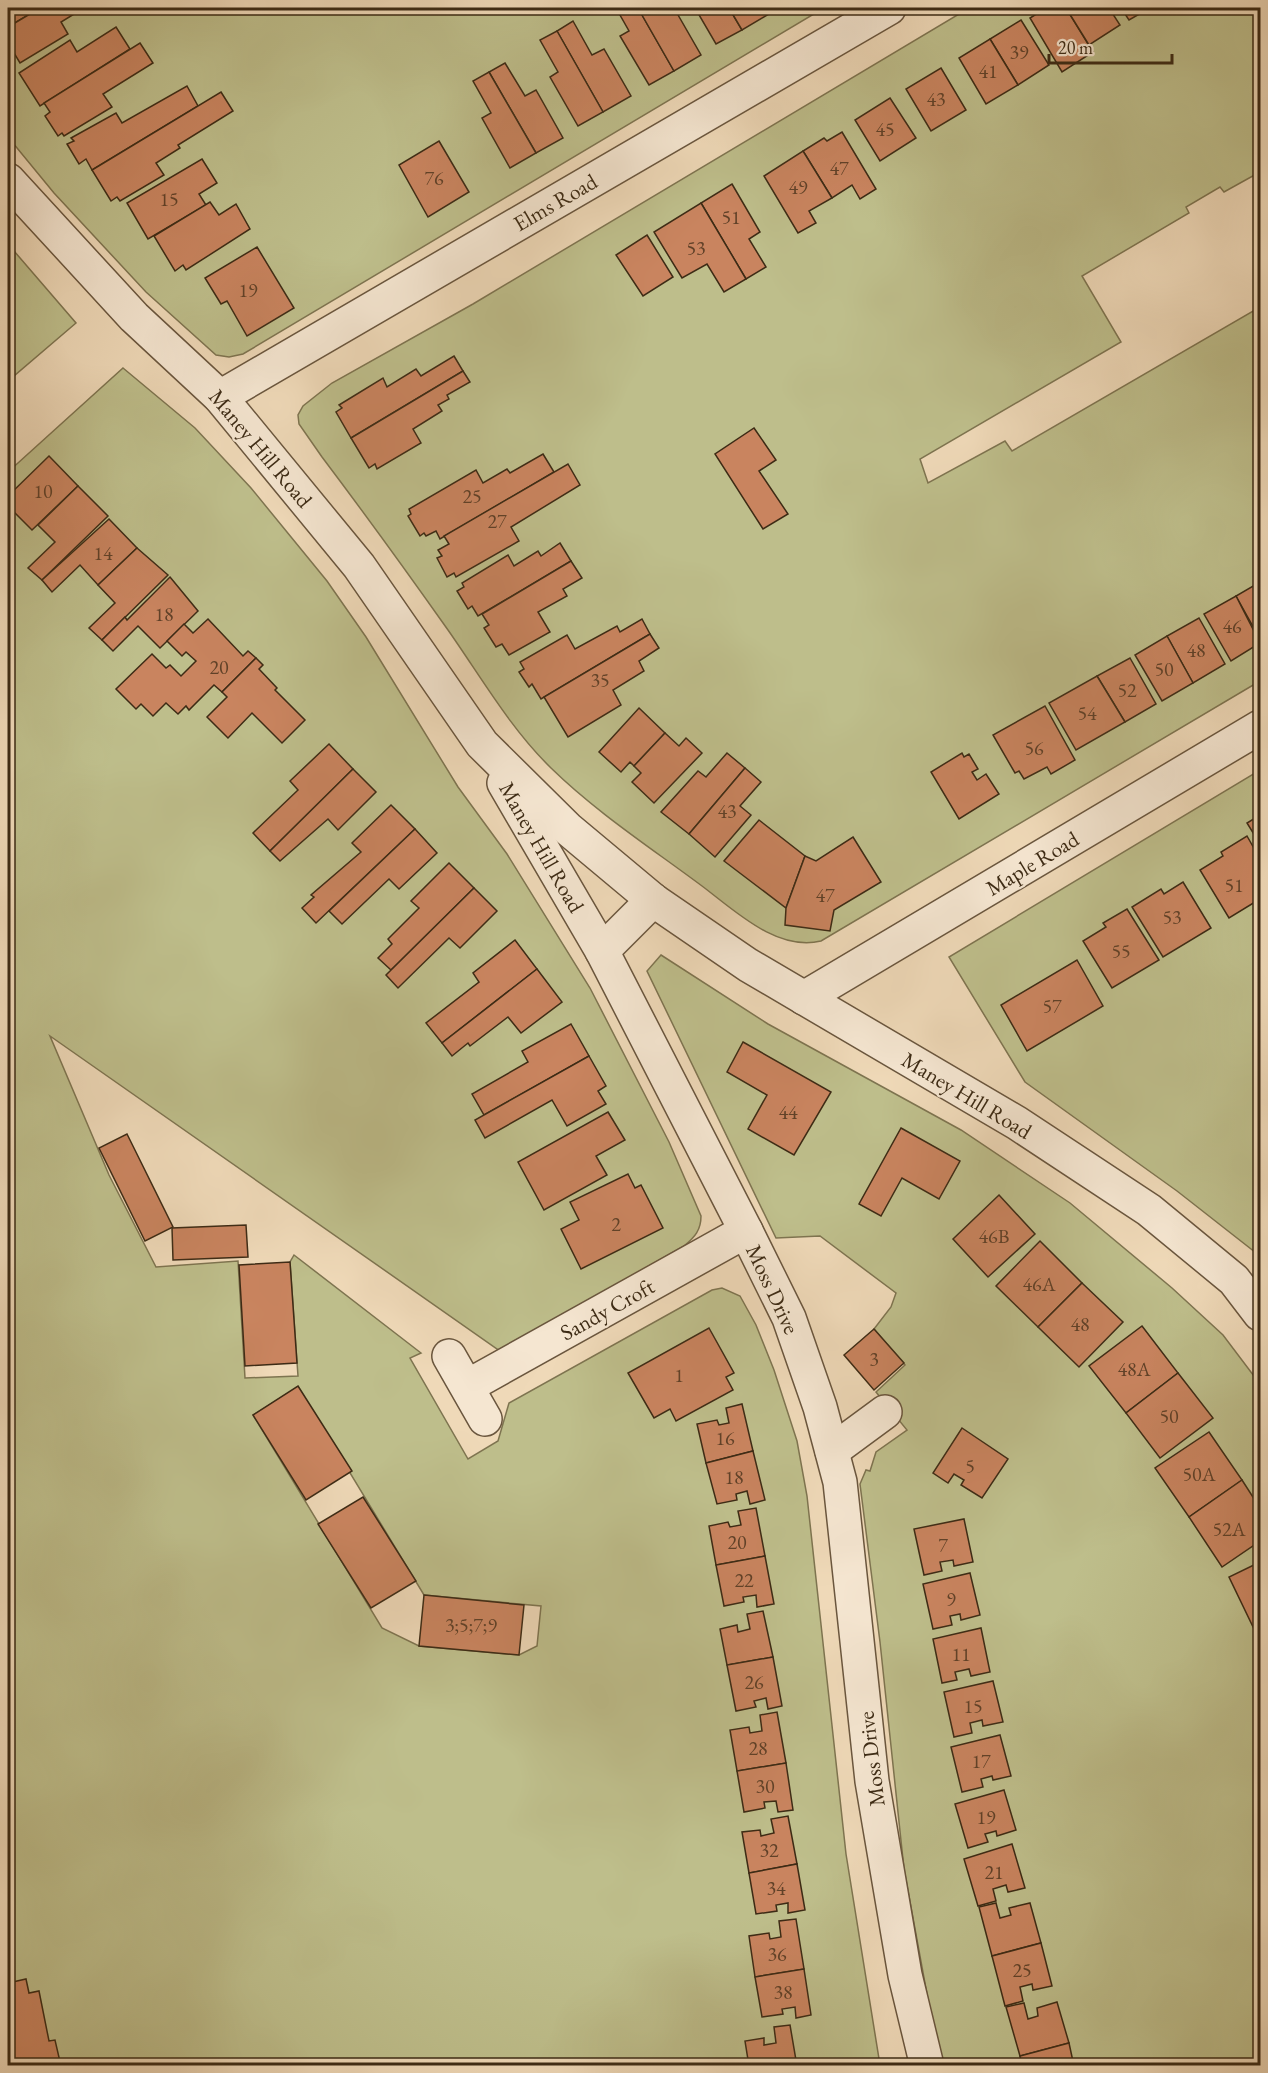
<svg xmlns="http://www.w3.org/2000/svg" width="1268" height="2073" viewBox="0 0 1268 2073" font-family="'EB Garamond',serif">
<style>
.green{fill:#bebe8b;stroke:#7e7450;stroke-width:1.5;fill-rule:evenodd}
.building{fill:#c9845f;stroke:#3d2b15;stroke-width:1.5}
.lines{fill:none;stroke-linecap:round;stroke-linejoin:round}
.street-casing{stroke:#6a563e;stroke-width:36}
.street{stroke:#f5e6d1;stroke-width:33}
.labels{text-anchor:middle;stroke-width:4.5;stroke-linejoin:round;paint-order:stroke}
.number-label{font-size:20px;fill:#604128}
.street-label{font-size:22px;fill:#3d2b15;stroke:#f5e6d1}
</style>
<rect width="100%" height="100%" fill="#efd9b8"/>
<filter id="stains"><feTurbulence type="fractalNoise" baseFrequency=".00333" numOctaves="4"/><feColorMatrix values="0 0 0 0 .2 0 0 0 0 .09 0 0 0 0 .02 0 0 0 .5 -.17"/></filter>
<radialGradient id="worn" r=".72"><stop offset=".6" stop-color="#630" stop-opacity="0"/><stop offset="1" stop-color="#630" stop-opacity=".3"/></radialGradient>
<g class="green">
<polygon points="8,8 824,8 243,354 229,357 216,355 146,292 54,193 8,137"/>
<path d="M969,8H1260V172L1224,192L1220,187L1186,207L1189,213L1082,276L1121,342L920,459L928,483L1005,441L1012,451L1260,307V681L821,941C777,952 734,910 702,886C651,848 596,812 551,768C510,728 481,677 448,630C407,572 365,514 322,457L299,424L298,415L303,406L332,383L473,304Z"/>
<polygon points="8,244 76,323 8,381"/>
<path d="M123,368L195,428L251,488L327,581L366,637L458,787L507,854L590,988L669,1142L701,1216C701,1230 695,1237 684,1246L500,1351L50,1036L109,1175L156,1267L238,1261L245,1378L298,1376L290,1262L294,1255L421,1353L410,1358L468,1459L498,1441L509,1403L712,1290L722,1288L740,1296L756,1325L774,1370L797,1441L807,1496L846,1854L880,2065H8V472ZM298,1387L424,1595L541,1606L537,1646L519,1655L419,1646L382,1628L253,1415Z"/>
<polygon points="1260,770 1260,1256 1177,1191 1025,1082 949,957"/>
<polygon points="661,955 768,1024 961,1130 1070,1203 1172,1288 1223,1335 1260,1384 1260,2065 940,2065 904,1869 880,1642 860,1484 866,1470 870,1471 876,1452 907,1430 876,1392 905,1365 874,1329 891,1307 896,1293 820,1236 776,1238 647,971"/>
</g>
<g class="building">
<polygon points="8,8 40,8 8,27"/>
<polygon points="40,8 84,8 61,22 68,34 20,63 8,43 8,27"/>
<polygon points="616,8 638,8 674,71 649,85 620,36 629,31"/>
<polygon points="638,8 659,8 663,14 674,8 701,55 674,71"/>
<polygon points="695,8 729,8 742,30 716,44"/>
<polygon points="729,8 766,8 769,14 742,30"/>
<polygon points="1046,8 1066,8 1093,52 1062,72 1030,18"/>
<polygon points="1066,8 1109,8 1120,25 1089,45"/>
<polygon points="1121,8 1150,8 1129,20"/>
<polygon points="1021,20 1049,65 1018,85 990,39"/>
<polygon points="573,21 592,55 604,49 631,96 603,112 557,31"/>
<polygon points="116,27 130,49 40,106 19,73 70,40 77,52"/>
<polygon points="557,31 603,112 578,126 550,77 558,72 540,40"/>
<polygon points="990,39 1018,85 986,104 959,58"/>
<polygon points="140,43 153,63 103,94 112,107 64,136 62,133 58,136 45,116 50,112 44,103"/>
<polygon points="505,63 525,96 536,90 563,138 536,153 489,72"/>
<polygon points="941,68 966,110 931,131 906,89"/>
<polygon points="489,72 536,153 510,168 482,118 491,113 473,81"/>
<polygon points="187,86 198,106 92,170 86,159 79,164 67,144 74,141 71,138 116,113 122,123"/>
<polygon points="221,92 233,111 178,145 180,148 156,163 164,175 120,201 117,197 111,201 92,170"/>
<polygon points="890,98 916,138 880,161 855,120"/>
<polygon points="842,132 876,189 860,199 852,185 832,198 803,151 824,138 827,141"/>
<polygon points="439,141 469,192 428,217 399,165"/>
<polygon points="803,151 832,198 809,211 816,223 798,233 764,176"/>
<polygon points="202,159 217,183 199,194 206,205 148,239 127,203"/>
<polygon points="732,184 760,232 749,239 766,267 746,279 701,203"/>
<polygon points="210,202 219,215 236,204 250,229 186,270 183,265 175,271 154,236"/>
<polygon points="701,203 746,279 724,292 707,264 682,278 654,232"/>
<polygon points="647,235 673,277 643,296 616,255"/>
<polygon points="257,247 294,308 247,336 227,301 221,304 205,278"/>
<polygon points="454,356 463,371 351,438 336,412 342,408 339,405 383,378 387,387 416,369 421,376"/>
<polygon points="463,371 470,382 447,395 449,399 438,405 442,411 413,429 421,443 377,469 375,464 369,468 351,438"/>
<polygon points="754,428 776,460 759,471 788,514 763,529 715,454"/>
<polygon points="543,454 554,472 440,539 436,531 426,536 424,533 420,536 408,516 411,514 409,509 476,470 483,483 507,469 510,473"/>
<polygon points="49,456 78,486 32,530 11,509 8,512 8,496"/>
<polygon points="568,464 580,485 511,527 519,541 456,577 454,573 447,577 437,558 442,556 438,550 449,544 444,536"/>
<polygon points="78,486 108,516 42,580 28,568 55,542 38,525"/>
<polygon points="109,519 137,548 98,585 80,565 52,592 42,580"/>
<polygon points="560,543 571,561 478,616 472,606 468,609 457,591 464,587 462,583 508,555 514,566 538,551 541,556"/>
<polygon points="137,548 168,575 102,640 89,628 115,603 98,585"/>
<polygon points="571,561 582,578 563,589 567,596 538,612 550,632 509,655 502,644 496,647 484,628 489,625 482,614"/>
<polygon points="170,577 198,611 160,648 138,626 113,651 102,640 125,617 127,620"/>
<polygon points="1260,582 1260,639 1236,596"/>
<polygon points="1236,596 1260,643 1231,661 1204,614"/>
<polygon points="1199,618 1225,664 1193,683 1167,636"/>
<polygon points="208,619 243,656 248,651 256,658 222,692 214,685 189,710 186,706 178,714 166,703 153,716 141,704 136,709 116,689 152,654 166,668 170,665 181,676 196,661 186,652 182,656 167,641 184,624 193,633"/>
<polygon points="642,619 650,634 541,699 532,684 529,687 519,672 524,669 520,662 567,635 575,649 617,626 620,632"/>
<polygon points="650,634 659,648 639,661 644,671 613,690 621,705 568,737 544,697"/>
<polygon points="1167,636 1193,683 1162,701 1135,655"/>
<polygon points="256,658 263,665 259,669 277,688 275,690 305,720 282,743 252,713 228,738 207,717 227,697 222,692"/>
<polygon points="1130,658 1156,704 1125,722 1097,676"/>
<polygon points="1097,676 1125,722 1076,750 1049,703"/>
<polygon points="1045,706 1075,760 1051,774 1047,767 1024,779 1019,771 1015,773 993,735"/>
<polygon points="639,708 665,733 634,766 630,762 621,772 599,752"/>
<polygon points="665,733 679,746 686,738 702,753 654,803 632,782 641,773 634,766"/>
<polygon points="329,744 353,769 270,851 253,833 298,790 290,781"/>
<polygon points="727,753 745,768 689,834 661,812 698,771 706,777"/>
<polygon points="962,753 964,757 969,754 978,769 972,772 977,780 986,774 999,794 959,819 931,772"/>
<polygon points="745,768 761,782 740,806 751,815 715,857 689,834"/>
<polygon points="353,769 376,792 338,830 328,819 280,861 270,851"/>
<polygon points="391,805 415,829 316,923 302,908 314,897 311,895 361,852 352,843"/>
<polygon points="1260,815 1260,844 1247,823"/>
<polygon points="759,820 805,856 786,908 724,861"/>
<polygon points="415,829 437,853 399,889 389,879 342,924 329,911"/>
<polygon points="1247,836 1260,859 1260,899 1229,918 1200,870 1223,856 1221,852"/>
<polygon points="853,837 881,882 834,910 830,931 785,925 786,908 805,856 816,861"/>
<polygon points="449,863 474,888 391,970 378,958 392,944 388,939 419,908 411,901"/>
<polygon points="1183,882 1211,928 1163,957 1132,907 1161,889 1164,894"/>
<polygon points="474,888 497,911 460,948 449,938 398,988 386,975"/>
<polygon points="1127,909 1159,960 1112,988 1083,941 1106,927 1103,923"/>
<polygon points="515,940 537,969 442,1043 426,1023 479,982 473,973"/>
<polygon points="1077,960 1103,1006 1027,1051 1001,1005"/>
<polygon points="537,969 562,1002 521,1033 508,1017 470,1046 468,1043 452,1056 442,1043"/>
<polygon points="571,1024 589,1056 484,1115 472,1094 528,1062 522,1051"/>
<polygon points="743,1042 831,1092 794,1155 748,1129 767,1095 727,1072"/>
<polygon points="589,1056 606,1086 598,1091 606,1104 567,1126 552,1100 485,1138 475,1120"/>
<polygon points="608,1112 625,1140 596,1156 607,1175 544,1210 518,1162"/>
<polygon points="901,1128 960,1161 939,1199 902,1178 881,1216 859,1204"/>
<polygon points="127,1134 173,1227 145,1241 99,1148"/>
<polygon points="628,1174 635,1188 641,1185 663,1228 581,1269 561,1229 579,1220 570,1202"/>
<polygon points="999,1195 1035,1234 988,1277 953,1239"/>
<polygon points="246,1225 248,1257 173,1260 172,1228"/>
<polygon points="1040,1241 1082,1283 1038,1327 996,1286"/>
<polygon points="290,1262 297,1363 245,1366 239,1265"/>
<polygon points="1082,1283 1123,1322 1079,1367 1038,1327"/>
<polygon points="1142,1326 1178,1373 1126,1413 1089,1366"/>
<polygon points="709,1328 734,1373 726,1377 733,1390 676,1421 670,1409 654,1418 628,1373"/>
<polygon points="874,1329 904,1363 874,1390 844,1355"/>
<polygon points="1178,1373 1213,1418 1160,1458 1126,1413"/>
<polygon points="298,1386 352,1471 306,1500 253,1415"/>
<polygon points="742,1404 753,1451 706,1463 697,1424 717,1420 719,1425 729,1423 726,1408"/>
<polygon points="962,1428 1008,1459 982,1498 961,1485 964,1480 954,1474 948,1483 933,1473"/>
<polygon points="1209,1432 1242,1480 1189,1517 1155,1468"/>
<polygon points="753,1451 765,1500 750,1504 747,1491 736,1494 737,1500 717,1504 706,1463"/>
<polygon points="1242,1480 1260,1508 1260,1541 1222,1567 1189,1517"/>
<polygon points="363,1497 416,1581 371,1608 318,1524"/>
<polygon points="756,1508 765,1556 716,1565 709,1526 728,1522 730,1527 741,1525 738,1511"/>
<polygon points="964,1519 973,1562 954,1566 953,1560 940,1562 942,1571 924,1575 914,1529"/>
<polygon points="765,1556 774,1604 757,1607 756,1595 743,1597 744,1602 724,1606 716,1565"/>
<polygon points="1260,1562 1260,1629 1255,1631 1229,1577"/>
<polygon points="970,1573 980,1615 961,1620 960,1614 950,1616 952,1625 933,1629 923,1584"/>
<polygon points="424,1595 524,1605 519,1655 419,1646"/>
<polygon points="763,1611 773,1657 727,1665 720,1629 737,1625 738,1632 750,1629 747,1614"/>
<polygon points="981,1628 990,1672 971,1676 969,1669 955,1672 957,1680 942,1683 933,1639"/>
<polygon points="1260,1629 1260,1643 1255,1631"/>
<polygon points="773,1657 782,1706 768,1709 766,1698 754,1701 756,1707 736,1711 727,1665"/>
<polygon points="993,1681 1003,1722 983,1726 982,1720 970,1723 972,1733 954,1737 944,1692"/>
<polygon points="777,1712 786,1763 737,1771 730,1730 749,1727 750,1733 762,1731 760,1715"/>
<polygon points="1000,1735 1011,1776 993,1780 992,1776 981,1779 983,1787 962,1792 951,1747"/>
<polygon points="786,1763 793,1810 778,1812 776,1801 764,1802 765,1808 744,1812 737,1771"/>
<polygon points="1004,1790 1016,1830 997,1836 996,1831 985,1834 988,1842 968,1848 955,1804"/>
<polygon points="788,1816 797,1864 749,1873 742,1832 760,1830 761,1836 774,1833 771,1819"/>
<polygon points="1012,1844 1025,1888 1008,1892 1006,1885 993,1889 996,1901 978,1906 964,1859"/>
<polygon points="797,1864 805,1910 788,1913 788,1903 776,1905 777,1911 756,1914 749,1873"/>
<polygon points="996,1903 1000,1918 1011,1915 1009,1908 1030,1903 1041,1943 992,1956 979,1907"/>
<polygon points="796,1919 804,1969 755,1977 749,1936 769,1933 770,1939 781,1937 779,1921"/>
<polygon points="1041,1943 1052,1986 1033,1990 1032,1984 1020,1987 1023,2001 1005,2006 992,1956"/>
<polygon points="804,1969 811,2015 796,2018 795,2007 782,2009 783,2014 762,2017 755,1977"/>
<polygon points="26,1979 29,1993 39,1991 49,2041 55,2040 61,2066 8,2066 8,1983"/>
<polygon points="1057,2002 1069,2043 1020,2056 1006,2007 1024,2003 1028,2019 1038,2016 1037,2008"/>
<polygon points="790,2025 797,2066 749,2066 745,2041 764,2038 764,2045 776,2043 774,2027"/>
<polygon points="1069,2043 1074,2066 1022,2066 1020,2056"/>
</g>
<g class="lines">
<defs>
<g id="street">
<polyline points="8,180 134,317 220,397 359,566 482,744 568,829 653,900 748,965 1017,1123 1149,1210 1234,1280 1260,1314"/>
<polyline points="220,397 889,8"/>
<polyline points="504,783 602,951 746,1231 789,1318 820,1407 840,1482 872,1781 905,1975 927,2066"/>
<polyline points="602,951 653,900"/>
<polyline points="804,998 1260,727"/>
<polyline points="449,1356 485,1419"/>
<polyline points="468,1386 746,1231"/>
<polyline points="832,1451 885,1412"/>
</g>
</defs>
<use href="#street" class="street-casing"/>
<use href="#street" class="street"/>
</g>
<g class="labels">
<g class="number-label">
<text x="1019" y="59">39</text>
<text x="988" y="78">41</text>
<text x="936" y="106">43</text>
<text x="885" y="136">45</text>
<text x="839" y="175">47</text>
<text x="434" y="185">76</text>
<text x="798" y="194">49</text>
<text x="169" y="206">15</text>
<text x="731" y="224">51</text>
<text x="696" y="255">53</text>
<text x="248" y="297">19</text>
<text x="43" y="498">10</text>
<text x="472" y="503">25</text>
<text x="497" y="528">27</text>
<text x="103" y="560">14</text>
<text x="164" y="621">18</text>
<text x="1232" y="633">46</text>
<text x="1196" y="657">48</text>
<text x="219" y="674">20</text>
<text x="1164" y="676">50</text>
<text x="600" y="687">35</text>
<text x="1127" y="697">52</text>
<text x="1087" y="720">54</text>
<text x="1034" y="755">56</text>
<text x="727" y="818">43</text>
<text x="1234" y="892">51</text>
<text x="825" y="902">47</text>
<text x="1172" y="924">53</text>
<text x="1121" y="958">55</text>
<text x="1052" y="1013">57</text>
<text x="788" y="1119">44</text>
<text x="616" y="1231">2</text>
<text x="994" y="1243">46B</text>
<text x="1039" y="1291">46A</text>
<text x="1080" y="1331">48</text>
<text x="874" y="1366">3</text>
<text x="1134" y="1376">48A</text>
<text x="679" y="1382">1</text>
<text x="1169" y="1423">50</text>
<text x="725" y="1445">16</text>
<text x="970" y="1473">5</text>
<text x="1199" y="1481">50A</text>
<text x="734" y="1484">18</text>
<text x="1229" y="1536">52A</text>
<text x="737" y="1549">20</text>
<text x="943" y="1552">7</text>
<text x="744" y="1587">22</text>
<text x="951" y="1606">9</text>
<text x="471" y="1632">3;5;7;9</text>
<text x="961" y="1661">11</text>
<text x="754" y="1689">26</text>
<text x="973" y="1713">15</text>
<text x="758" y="1755">28</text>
<text x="981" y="1768">17</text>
<text x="765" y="1793">30</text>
<text x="986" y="1824">19</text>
<text x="769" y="1857">32</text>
<text x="994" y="1879">21</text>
<text x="776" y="1895">34</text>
<text x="777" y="1961">36</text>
<text x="1022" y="1977">25</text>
<text x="783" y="1999">38</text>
</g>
<g class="street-label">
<text transform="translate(555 202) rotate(-30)" y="8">Elms Road</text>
<text transform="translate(261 448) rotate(50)" y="8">Maney Hill Road</text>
<text transform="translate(542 847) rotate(60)" y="8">Maney Hill Road</text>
<text transform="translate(1032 863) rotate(-31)" y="8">Maple Road</text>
<text transform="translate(967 1095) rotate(31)" y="8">Maney Hill Road</text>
<text transform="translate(773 1289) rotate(65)" y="8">Moss Drive</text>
<text transform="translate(607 1309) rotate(-29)" y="8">Sandy Croft</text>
<text transform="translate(871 1759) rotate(-97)" y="8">Moss Drive</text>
</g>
</g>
<rect width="1268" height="2073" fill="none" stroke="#efd9b8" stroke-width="30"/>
<rect x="9" y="9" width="1250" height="2055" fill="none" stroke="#3d2b15" stroke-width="3"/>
<rect x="15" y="15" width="1238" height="2043" fill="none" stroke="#3d2b15" stroke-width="1.5"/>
<path d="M1049 54v9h123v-9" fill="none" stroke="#3d2b15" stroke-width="3"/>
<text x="1058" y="54" font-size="18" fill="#3d2b15" stroke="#f5e6d1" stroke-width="4.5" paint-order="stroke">20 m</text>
<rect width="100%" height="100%" filter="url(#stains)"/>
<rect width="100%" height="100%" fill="url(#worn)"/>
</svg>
